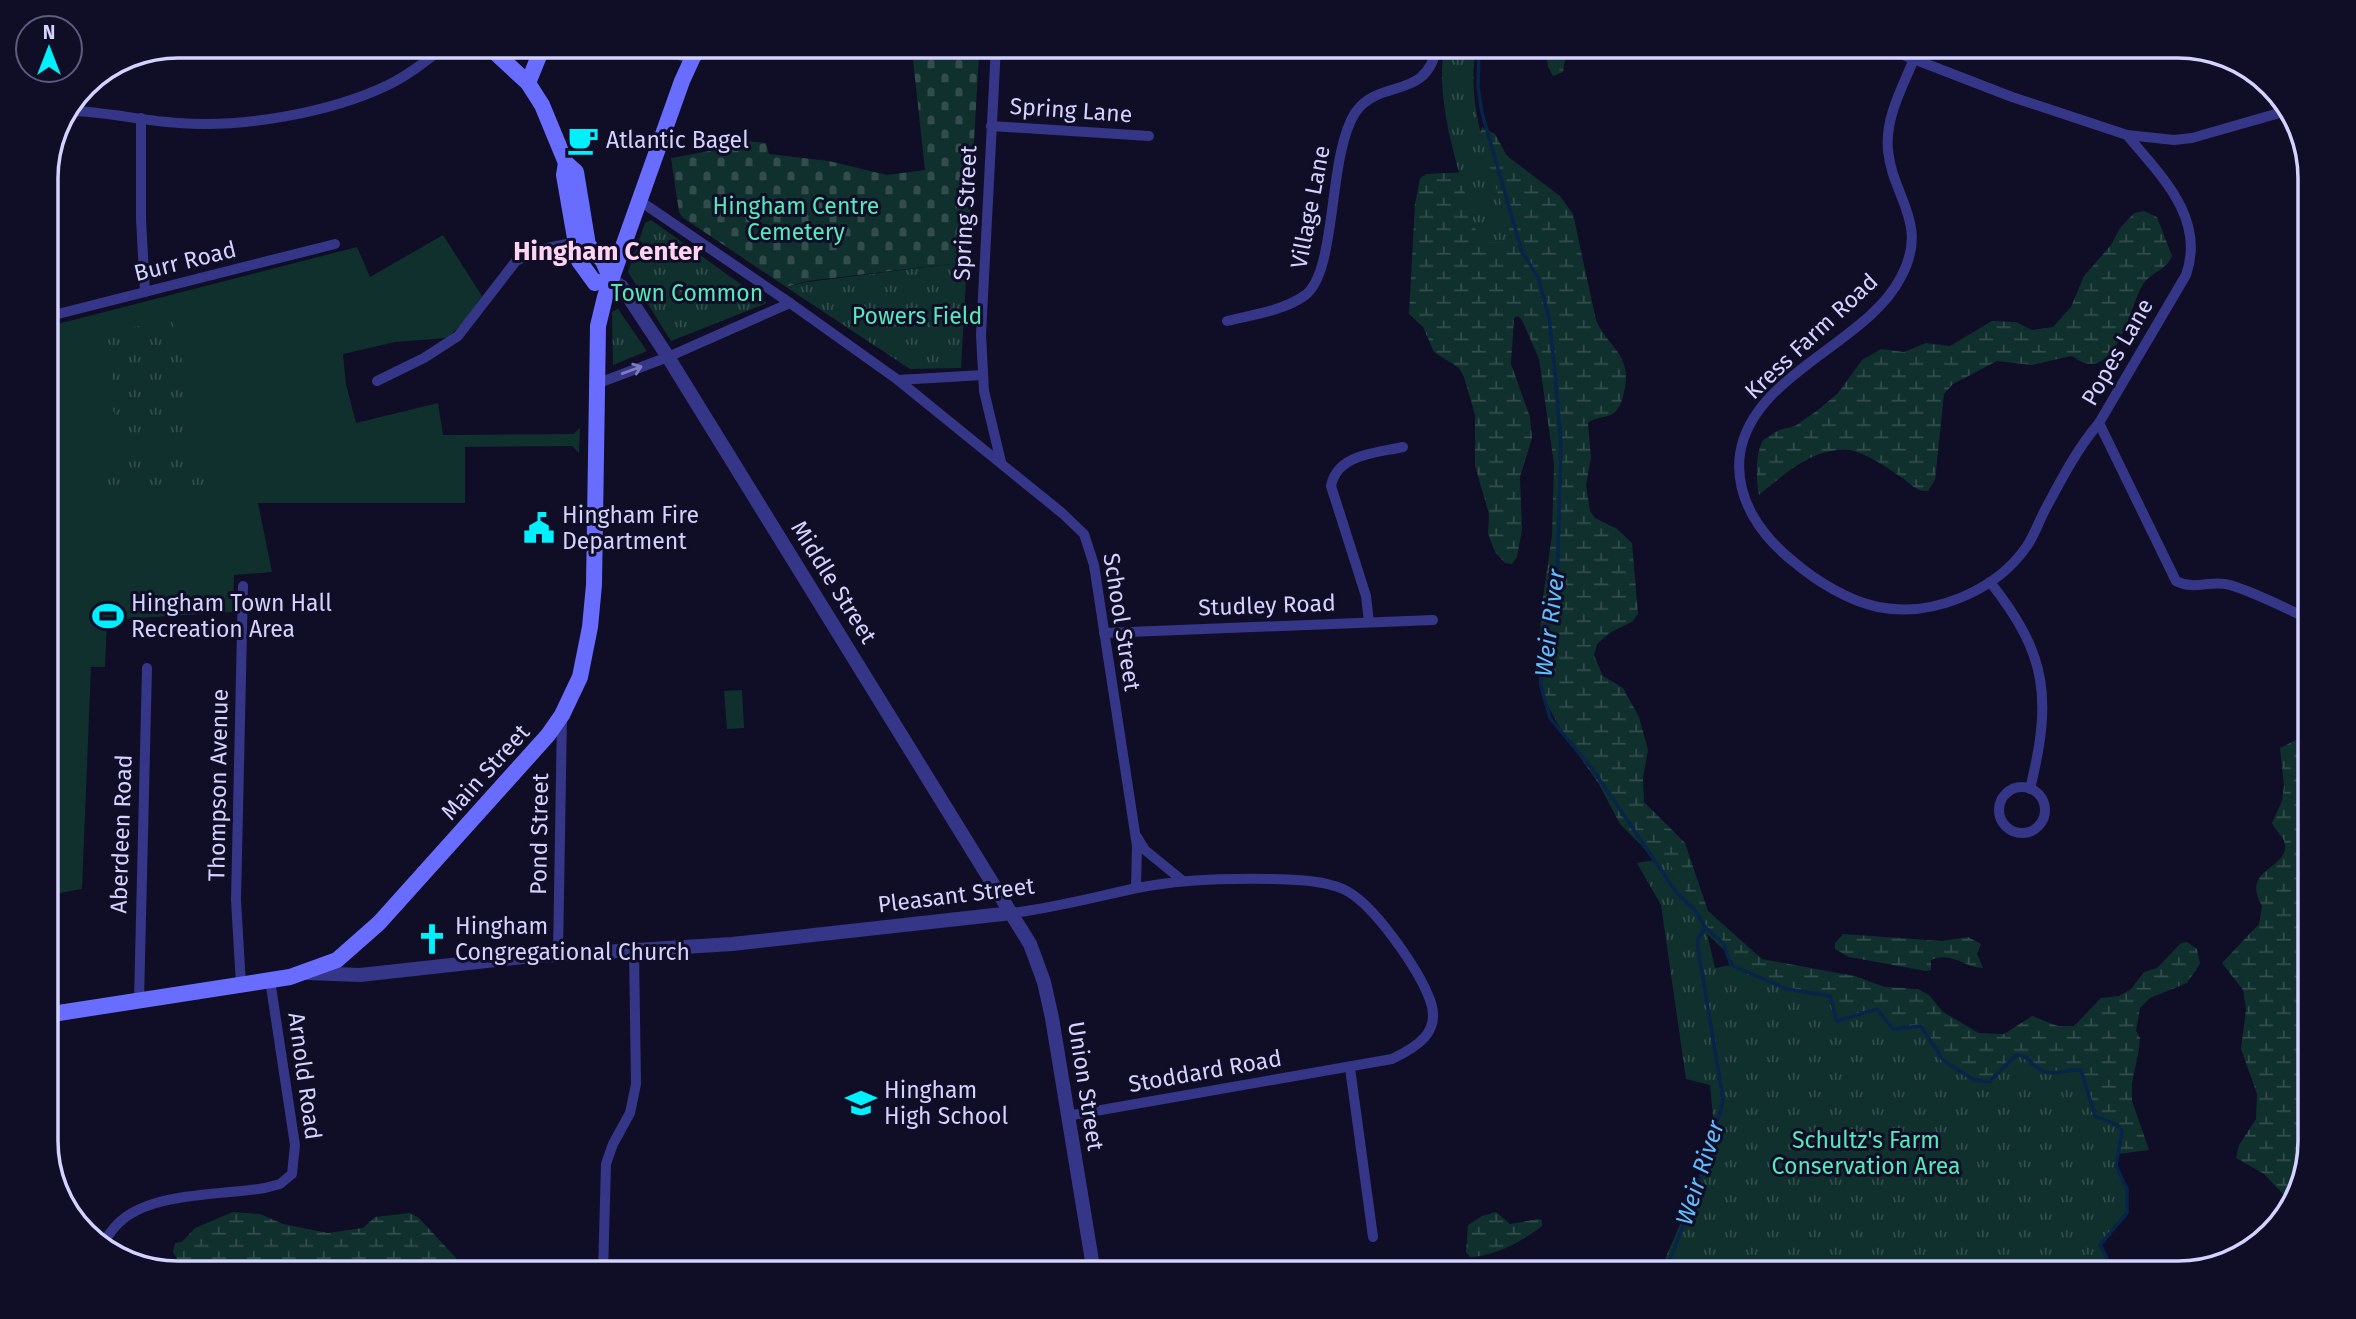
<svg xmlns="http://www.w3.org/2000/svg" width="2356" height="1319" viewBox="0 0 2356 1319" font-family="'Fira Sans',sans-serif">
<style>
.grass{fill:#10302d}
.wetland{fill:url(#wetland-marsh)}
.cemetery{fill:url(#cemetery-stones)}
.park{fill:url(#park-tufts)}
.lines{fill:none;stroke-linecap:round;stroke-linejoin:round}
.stream{stroke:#08244a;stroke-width:3.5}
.minor{stroke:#353688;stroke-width:10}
.tertiary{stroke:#353688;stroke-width:14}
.secondary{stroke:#696dff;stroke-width:16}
.oneway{stroke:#7d7cbe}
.labels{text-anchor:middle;stroke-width:6;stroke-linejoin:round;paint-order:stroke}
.street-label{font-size:23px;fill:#d4d2ff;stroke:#100d26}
.poi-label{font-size:23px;fill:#d4d2ff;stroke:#100d26;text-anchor:start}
.park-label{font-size:23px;fill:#55e8bb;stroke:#100d26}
.water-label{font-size:24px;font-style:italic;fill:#60beff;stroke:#100d26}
.quarter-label{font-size:26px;font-weight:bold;fill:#ffd4f2;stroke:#100d26}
.rim{fill:none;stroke:#d4d2ff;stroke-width:3.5}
</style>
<defs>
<pattern id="wetland-marsh" width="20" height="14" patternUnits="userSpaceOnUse" patternTransform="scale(1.75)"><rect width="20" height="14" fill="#10302d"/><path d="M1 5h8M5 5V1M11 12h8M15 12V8" fill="none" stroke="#324d4c"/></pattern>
<pattern id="cemetery-stones" width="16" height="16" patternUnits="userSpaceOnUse" patternTransform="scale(1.75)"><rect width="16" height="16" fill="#10302d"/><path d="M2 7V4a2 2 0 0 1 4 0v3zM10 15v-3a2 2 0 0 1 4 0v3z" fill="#324d4c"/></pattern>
<pattern id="park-tufts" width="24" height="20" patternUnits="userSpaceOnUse" patternTransform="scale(1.75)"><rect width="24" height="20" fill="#10302d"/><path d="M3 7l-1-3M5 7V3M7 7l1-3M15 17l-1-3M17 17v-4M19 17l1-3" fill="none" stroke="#324d4c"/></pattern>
</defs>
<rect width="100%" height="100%" fill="#100d26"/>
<g class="grass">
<polygon points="443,235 482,296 465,321 447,338 395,342 343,354 346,384 356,423 438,403 443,435 573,434 580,428 579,453 572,446 465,447 465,503 258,503 272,572 234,575 233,612 107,620 105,667 91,667 82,889 49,895 46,989 46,327 357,247 370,277"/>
<polygon points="742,690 744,728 727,729 724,691"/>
</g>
<g class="wetland">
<polygon points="1533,46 1567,46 1563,72 1553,76 1548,67 1545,47"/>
<path d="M1482,127L1495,134L1507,156L1560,196L1573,214L1596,320C1608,348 1631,353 1625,388C1623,396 1622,403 1617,410C1610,419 1596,416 1588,423L1591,458L1586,485L1590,511L1595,518L1617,529L1632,543L1638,614L1632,622L1611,632L1597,644L1594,655L1603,676L1623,688L1639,717L1648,750L1643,778L1644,802L1685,843L1708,911L1762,959L1855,976L1885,987L1918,989L1929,995L1943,1012L1979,1033L2004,1034L2032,1016L2058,1026H2074L2101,998L2119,996L2131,989L2144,972L2157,968L2181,943L2187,942L2197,949L2200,964L2187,983L2150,998L2140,1008L2136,1031L2140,1038L2139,1049L2132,1083V1101L2149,1150L2110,1155L2089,1120L2093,1109L2091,1104L2039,1129L1736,968L1727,953L1707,934L1642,846L1620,824L1599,784L1561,730L1542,695L1539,684L1541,611L1552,535L1554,464L1539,359L1522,320L1518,316L1514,318L1511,364L1530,417L1532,438L1520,477L1522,530L1517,557L1512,564L1505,563L1495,552L1488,534L1489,514L1475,466V415L1464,377L1459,368L1434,352L1423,327L1409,314L1415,204L1420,178L1427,174L1466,172Z"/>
<path d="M2144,211L2157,217L2172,256C2166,271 2150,272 2142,286C2130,307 2118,372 2085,363C2080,362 2076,358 2071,356L2032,365L1997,361L1953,384L1944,394L1935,480L1928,491C1916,492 1910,483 1901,477C1886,467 1865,452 1848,450C1814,447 1783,475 1759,495C1756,479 1755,455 1763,440L1779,430L1795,426L1818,410L1838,393L1862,360L1881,349L1904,352L1926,343L1950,346L1992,321L2016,322L2032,330L2053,327L2071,307L2084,276L2111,245L2120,228L2134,213Z"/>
<path d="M2310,733C2310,747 2315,770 2310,784C2304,802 2290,823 2310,838V1141L2296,1195L2283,1194L2264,1174L2236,1158L2239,1145L2256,1119L2257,1094L2241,1049L2246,1009L2243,990L2222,963L2259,924L2262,906C2239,866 2293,870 2284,841C2282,835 2275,830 2272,823L2282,801L2284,785L2280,748Z"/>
<path d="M1843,934L1942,941L1968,937L1981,944L1977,954L1983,968C1964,968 1952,951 1931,960V970L1926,971L1849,957L1835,949V943Z"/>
<polygon points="233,1212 260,1214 283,1224 328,1233 363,1228 375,1217 410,1213 419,1218 456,1258 461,1273 185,1273 173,1252 175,1243 182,1242 195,1228"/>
<path d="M1496,1212L1510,1224L1538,1219L1542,1220V1226C1523,1241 1495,1256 1470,1257L1466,1252L1468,1225L1482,1216Z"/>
<polygon points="2105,1258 2123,1262 2131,1273 2063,1273"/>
</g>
<polygon class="cemetery" points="979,55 967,262 807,281 786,287 682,217 679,212 671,158 731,147 730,139 766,143 769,154 829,161 887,175 925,170 913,60"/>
<g class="park">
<path d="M1444,46H1477C1462,107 1498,184 1513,243L1479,242C1463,179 1434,111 1444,46Z"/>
<polygon points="651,220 654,222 767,303 671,341 628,272 645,223"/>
<polygon points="967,262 961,368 910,369 786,287 807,282"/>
<polygon points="618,309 647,351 613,365 612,312"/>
<polygon points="171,318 186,375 181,377 195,431 123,450 109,392 114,390 100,336"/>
<polygon points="201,453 206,491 108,495 106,470 125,467 128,462"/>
<path d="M1666,858L1704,921L1715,968L1731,965L1787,989L1830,996L1838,1021L1877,1009L1893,1029L1921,1026L1943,1060L1974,1080L1988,1082L2016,1055C2029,1055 2033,1068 2045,1072C2057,1075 2069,1069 2081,1070L2095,1116L2117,1125L2122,1131L2116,1166L2127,1189V1213L2100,1245L2115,1273H1659L1722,1127H1714L1710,1085L1686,1079L1661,905L1637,863Z"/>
</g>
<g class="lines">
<g class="stream">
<path d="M1479,46L1478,87L1482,113L1522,252L1538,277L1549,318L1554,362L1561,445L1557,585L1545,635L1541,686L1550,718L1593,770L1676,892L1695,910L1705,927L1698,939V949L1723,1098C1721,1115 1716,1125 1711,1140C1699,1186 1683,1229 1664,1273"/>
<path d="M1705,927L1723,943L1731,965L1787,989L1830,996L1837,1021L1877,1009L1893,1029L1921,1026L1943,1060L1974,1080L1989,1082L2016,1055C2029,1055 2033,1068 2045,1072C2057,1075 2069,1069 2081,1070L2095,1116L2117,1125L2122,1131L2116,1166L2127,1189V1213L2100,1245L2115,1273"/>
</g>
<g class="minor">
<polyline points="996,46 981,335 984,391 1001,462"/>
<polyline points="1880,46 2012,97 2127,135 2174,140 2192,138 2290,110"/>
<path d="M1914,59C1902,88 1885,118 1888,150C1892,197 1930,223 1901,277C1867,344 1752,374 1740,454C1734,498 1761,536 1794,562C1816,581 1849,601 1878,607C1932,618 1996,591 2027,546C2035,534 2039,521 2046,508C2062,478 2077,449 2099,423"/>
<path d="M72,111C108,112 143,121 179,123C242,128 330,113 388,85C409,75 427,60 445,46"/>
<polyline points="141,118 141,219 145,292"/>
<polyline points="991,126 1149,136"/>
<path d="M2127,135C2161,176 2206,218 2186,275L2099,423L2176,581C2195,591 2211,579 2230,585C2257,593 2284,608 2310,619"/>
<polyline points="640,201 790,303 898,380 1062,513 1084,534 1094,565 1137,846 1136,888"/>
<polyline points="46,317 335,244"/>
<path d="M1227,321C1252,315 1282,311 1304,296C1338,273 1327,157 1355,113C1379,77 1427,102 1437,46"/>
<polyline points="898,380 983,375"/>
<polyline points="377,381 424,358 458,336 516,261 542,249 581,241"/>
<polyline points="596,384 668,357 790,303"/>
<path d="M1990,582C2048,655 2052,699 2030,789"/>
<path d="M1369,622L1366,596L1331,486C1337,454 1376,453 1403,447"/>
<polyline points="1104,633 1433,620"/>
<circle cx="2022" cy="810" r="23"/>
<polyline points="1137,837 1145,850 1183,881"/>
<path d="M1012,913C1054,908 1095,897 1137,888C1182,879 1229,878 1275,879C1297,880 1322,880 1343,889C1373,902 1419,970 1430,1000C1442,1032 1417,1047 1392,1059L1067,1116"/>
<polyline points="558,954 562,716"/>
<polyline points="241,985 236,900 243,586"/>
<polyline points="139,1001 147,668"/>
<polyline points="1350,1068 1373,1237"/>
<path d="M101,1246C107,1237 113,1227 122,1220C155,1192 223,1195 265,1188L280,1184L292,1174L295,1145L270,980"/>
<polyline points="603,1273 606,1164 613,1144 630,1113 636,1084 634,951"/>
</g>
<g class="tertiary">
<polyline points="653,46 693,57"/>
<polyline points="611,280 622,287 668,357 1030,944 1044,982 1052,1018 1094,1273"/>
<polyline points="307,973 360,975 524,957 732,944 1012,913"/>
</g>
<g class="secondary">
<polyline points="488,46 528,83 542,105 566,163 576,172 588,245 603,261 611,280"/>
<polyline points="528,83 543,46"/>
<polyline points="566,163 564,175 579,261 595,283 611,280"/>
<polyline points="46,1015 290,977 337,960 379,923 548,735 562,715 580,677 590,627 594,585 598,326 605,297 682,81 693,57 702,46"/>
</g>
</g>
<defs><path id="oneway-shaft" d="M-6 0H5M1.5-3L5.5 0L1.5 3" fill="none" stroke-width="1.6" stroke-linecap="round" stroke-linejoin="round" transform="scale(1.75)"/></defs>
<use class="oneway" href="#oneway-shaft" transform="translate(632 370) rotate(-20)"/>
<defs>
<symbol id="cafe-bare" viewBox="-9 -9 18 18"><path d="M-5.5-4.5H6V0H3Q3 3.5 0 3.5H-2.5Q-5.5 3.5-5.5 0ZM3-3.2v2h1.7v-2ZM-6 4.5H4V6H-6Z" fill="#00f1fd" stroke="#100d26" stroke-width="2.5" paint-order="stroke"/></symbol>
<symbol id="civic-bare" viewBox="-9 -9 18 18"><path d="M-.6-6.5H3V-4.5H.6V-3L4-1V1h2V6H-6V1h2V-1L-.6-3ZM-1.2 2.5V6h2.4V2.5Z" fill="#00f1fd" stroke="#100d26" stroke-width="2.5" paint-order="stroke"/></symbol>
<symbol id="stadium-bare" viewBox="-9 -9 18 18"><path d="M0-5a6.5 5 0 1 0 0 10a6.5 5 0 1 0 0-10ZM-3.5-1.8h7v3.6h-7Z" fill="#00f1fd" stroke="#100d26" stroke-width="2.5" paint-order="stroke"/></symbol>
<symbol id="church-bare" viewBox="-9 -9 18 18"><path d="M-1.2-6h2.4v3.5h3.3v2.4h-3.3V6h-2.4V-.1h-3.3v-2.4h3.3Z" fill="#00f1fd" stroke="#100d26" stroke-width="2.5" paint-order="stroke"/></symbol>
<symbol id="school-bare" viewBox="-9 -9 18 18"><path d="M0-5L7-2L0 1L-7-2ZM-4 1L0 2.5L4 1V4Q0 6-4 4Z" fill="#00f1fd" stroke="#100d26" stroke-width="2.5" paint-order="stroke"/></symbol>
</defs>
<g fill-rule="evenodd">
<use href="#cafe-bare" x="561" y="118" width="44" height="44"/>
<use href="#civic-bare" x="517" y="506" width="44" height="44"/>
<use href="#stadium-bare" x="86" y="594" width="44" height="44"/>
<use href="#church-bare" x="410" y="917" width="44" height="44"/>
<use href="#school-bare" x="839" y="1081" width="44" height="44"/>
</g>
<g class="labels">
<g class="street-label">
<text transform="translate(1071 110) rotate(4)" y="8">Spring Lane</text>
<text transform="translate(1310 207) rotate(-79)" y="8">Village Lane</text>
<text transform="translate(965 213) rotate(-87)" y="8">Spring Street</text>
<text transform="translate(185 261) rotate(-14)" y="8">Burr Road</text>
<text transform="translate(1811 336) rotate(-43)" y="8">Kress Farm Road</text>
<text transform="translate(2117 352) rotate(-60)" y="8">Popes Lane</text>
<text transform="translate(834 582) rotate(58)" y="8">Middle Street</text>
<text transform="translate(1267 605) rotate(-2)" y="8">Studley Road</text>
<text transform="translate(1122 622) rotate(81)" y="8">School Street</text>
<text transform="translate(485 772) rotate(-48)" y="8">Main Street</text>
<text transform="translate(218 785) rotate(-89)" y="8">Thompson Avenue</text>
<text transform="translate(121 834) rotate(-88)" y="8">Aberdeen Road</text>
<text transform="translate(539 834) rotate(-89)" y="8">Pond Street</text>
<text transform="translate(956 895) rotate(-7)" y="8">Pleasant Street</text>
<text transform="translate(1205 1071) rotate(-10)" y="8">Stoddard Road</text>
<text transform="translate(305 1076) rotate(82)" y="8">Arnold Road</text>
<text transform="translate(1086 1086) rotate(81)" y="8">Union Street</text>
</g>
<g class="poi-label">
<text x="606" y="148">Atlantic Bagel</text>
<text x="562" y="523">Hingham Fire<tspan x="562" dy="26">Department</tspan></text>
<text x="131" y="611">Hingham Town Hall<tspan x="131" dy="26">Recreation Area</tspan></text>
<text x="455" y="934">Hingham<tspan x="455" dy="26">Congregational Church</tspan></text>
<text x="884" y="1098">Hingham<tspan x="884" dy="26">High School</tspan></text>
</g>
<g class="park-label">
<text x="796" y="214">Hingham Centre<tspan x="796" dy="26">Cemetery</tspan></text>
<text x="687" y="301">Town Common</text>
<text x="917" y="324">Powers Field</text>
<text x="1866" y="1148">Schultz's Farm<tspan x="1866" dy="26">Conservation Area</tspan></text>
</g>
<g class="water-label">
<text transform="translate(1550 623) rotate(-83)" y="8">Weir River</text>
<text transform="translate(1700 1173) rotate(-72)" y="8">Weir River</text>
</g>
<g class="quarter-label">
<text x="608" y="260">Hingham Center</text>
</g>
</g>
<path d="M0 0H2356V1319H0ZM178 58H2178A120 120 0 0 1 2298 178V1141A120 120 0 0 1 2178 1261H178A120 120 0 0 1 58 1141V178A120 120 0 0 1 178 58Z" fill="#100d26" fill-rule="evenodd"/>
<path class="rim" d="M178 58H2178A120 120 0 0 1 2298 178V1141A120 120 0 0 1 2178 1261H178A120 120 0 0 1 58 1141V178A120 120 0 0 1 178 58Z"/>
<g transform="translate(49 49)"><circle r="33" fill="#100d26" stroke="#5e5c7d" stroke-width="2"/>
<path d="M0-5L12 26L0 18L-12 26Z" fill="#00f1fd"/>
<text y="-10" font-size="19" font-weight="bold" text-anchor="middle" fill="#d4d2ff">N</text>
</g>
</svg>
